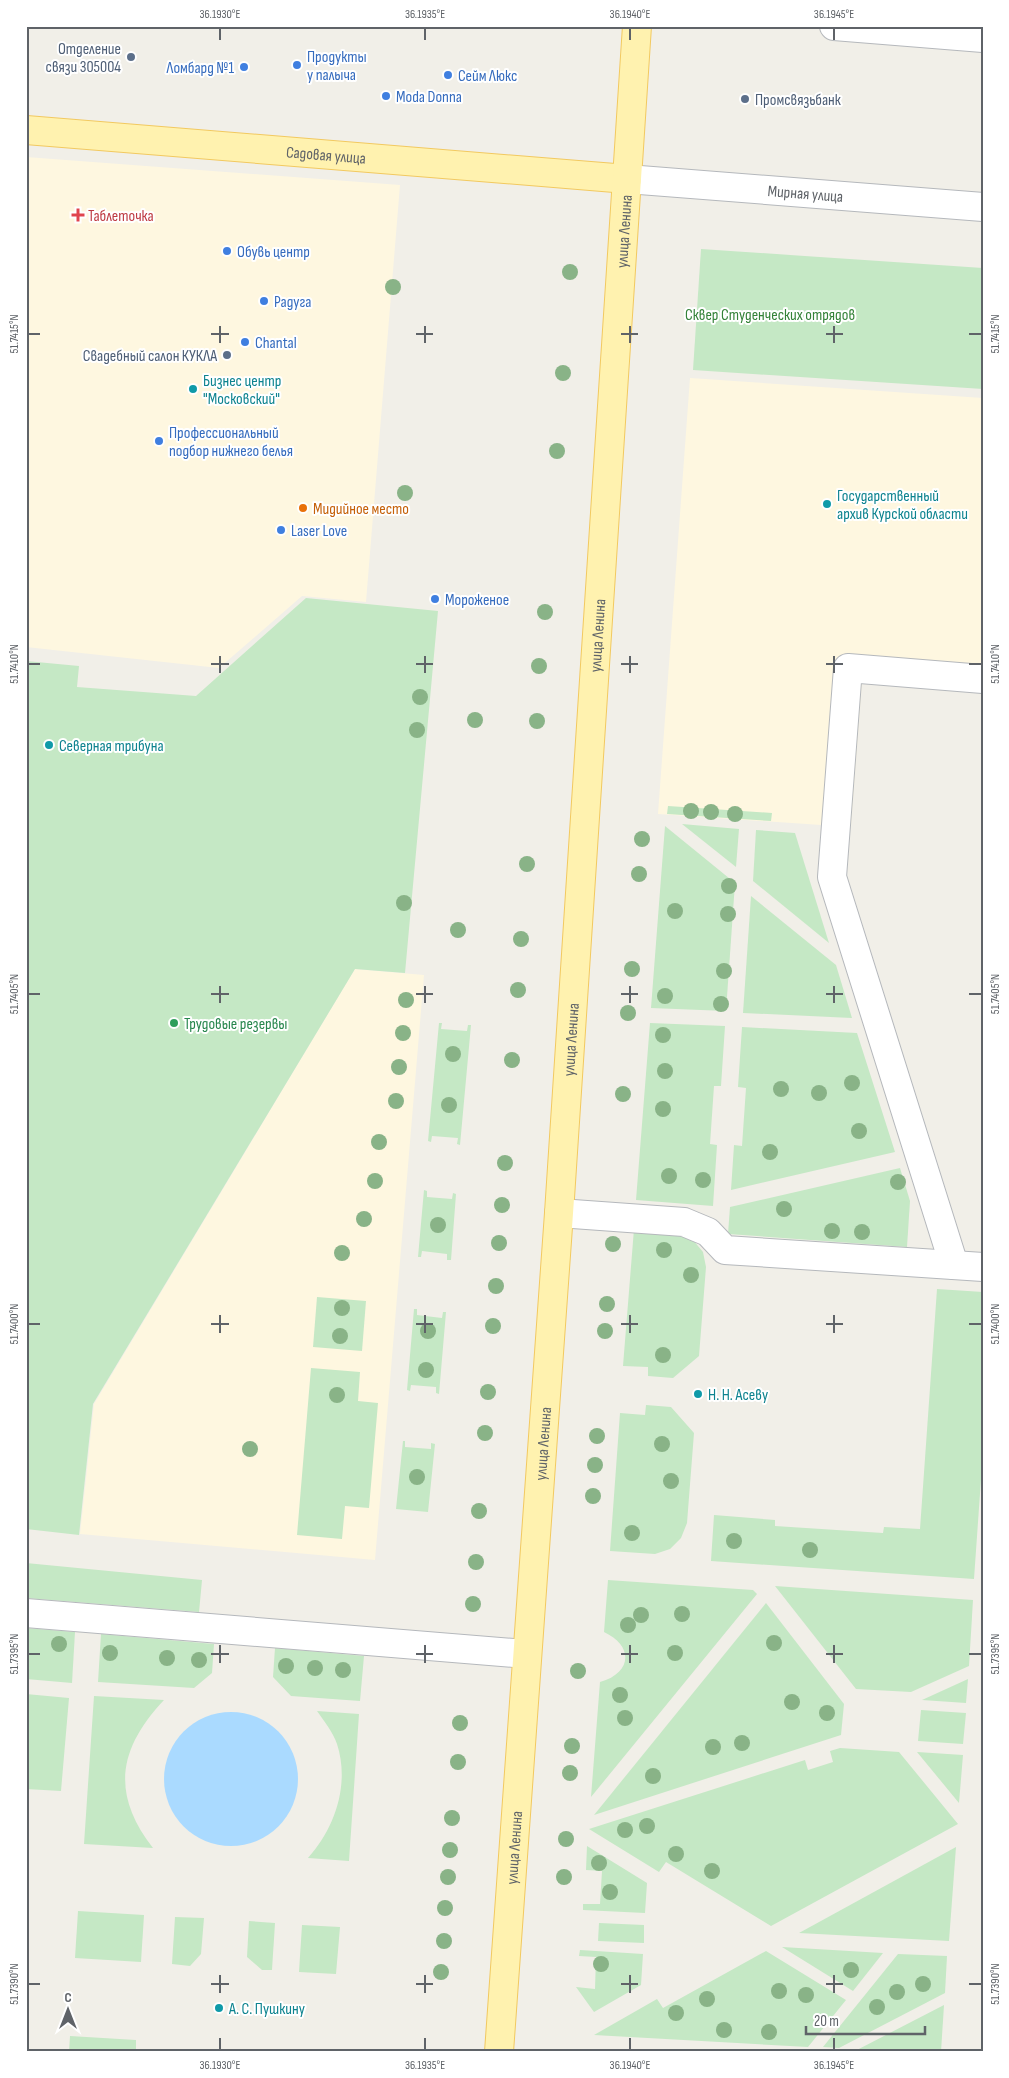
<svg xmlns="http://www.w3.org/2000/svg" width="1009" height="2078" viewBox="0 0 1009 2078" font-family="'Sofia Sans Condensed',sans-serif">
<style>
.commercial{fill:#fef7e0}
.green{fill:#c5e8c5}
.water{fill:#aadaff}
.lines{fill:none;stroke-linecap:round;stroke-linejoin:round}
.minor-casing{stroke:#b5b8bc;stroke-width:30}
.major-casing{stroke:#f2c960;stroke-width:30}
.minor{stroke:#fff;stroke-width:28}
.major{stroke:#fff2af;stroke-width:28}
.tree{fill:#89b387}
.ticks{fill:none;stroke:#5f6368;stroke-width:2}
.service-dot{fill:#5c6f8a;stroke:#fff;stroke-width:2}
.shop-dot{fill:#3f7fe0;stroke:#fff;stroke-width:2}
.health-dot{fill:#e0444e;stroke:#fff;stroke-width:2}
.culture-dot{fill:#0f9aa8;stroke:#fff;stroke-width:2}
.food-dot{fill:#e8710a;stroke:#fff;stroke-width:2}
.leisure-dot{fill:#2e9e5b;stroke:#fff;stroke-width:2}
.labels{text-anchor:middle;stroke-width:4;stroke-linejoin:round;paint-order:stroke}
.service-label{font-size:16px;fill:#4e5e75;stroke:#fff;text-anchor:end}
.shop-label{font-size:16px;fill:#366cbe;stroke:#fff;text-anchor:start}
.street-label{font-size:16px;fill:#5f6368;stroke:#fff}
.health-label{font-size:16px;fill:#be3a42;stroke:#fff;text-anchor:start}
.park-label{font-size:16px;fill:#348238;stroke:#fff}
.culture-label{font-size:16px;fill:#0d838f;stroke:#fff;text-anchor:start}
.food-label{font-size:16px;fill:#c56008;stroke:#fff;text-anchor:start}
.leisure-label{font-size:16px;fill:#27864d;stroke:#fff;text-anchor:start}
.neatline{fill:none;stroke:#5f6368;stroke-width:2}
.ticks-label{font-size:12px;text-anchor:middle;fill:#5f6368}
</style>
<rect width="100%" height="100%" fill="#f1efe8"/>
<g class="commercial">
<polygon points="26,157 400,185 366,602 302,596 219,668 26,647"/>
<polygon points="690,378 983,398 983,665 864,656 851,827 658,814"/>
<polygon points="355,969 424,975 375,1560 80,1534 94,1404"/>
</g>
<g class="green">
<polygon points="701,249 983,268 983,389 693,370"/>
<polygon points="306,598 438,611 405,973 355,969 93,1404 79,1535 26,1529 26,661 79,666 77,687 196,696"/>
<polygon points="668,806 772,813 771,821 667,814"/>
<polygon points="682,824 739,829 736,867"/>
<polygon points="665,826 735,883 726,1011 651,1008"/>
<polygon points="756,830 795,833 829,943 753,881"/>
<polygon points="751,896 836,965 852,1018 743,1013"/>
<polygon points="439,1023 442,1023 441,1029 467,1031 468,1025 471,1025 460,1145 457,1144 458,1138 432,1136 431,1142 428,1141"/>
<polygon points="650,1023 725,1026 721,1086 714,1086 710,1144 717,1145 713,1206 636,1200"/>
<polygon points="742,1027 857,1033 895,1152 731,1190 734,1145 742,1146 746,1088 738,1087"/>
<polygon points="900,1168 910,1201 907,1247 728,1234 730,1207"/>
<polygon points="424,1190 427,1191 427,1197 452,1199 453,1193 456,1194 451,1260 447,1260 447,1254 422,1251 421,1257 418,1257"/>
<polygon points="634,1229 678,1232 693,1240 703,1252 706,1267 699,1356 673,1378 648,1376 648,1367 623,1366"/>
<polygon points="937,1289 983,1292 983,1451 974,1579 711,1561 714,1515 775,1520 775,1526 883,1533 884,1527 920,1529"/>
<polygon points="317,1297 366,1301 362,1351 313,1347"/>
<polygon points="414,1309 417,1309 417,1315 442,1318 443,1312 446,1312 439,1394 436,1393 436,1387 411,1385 410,1391 407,1390"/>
<polygon points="311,1368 360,1372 358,1401 378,1403 369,1508 345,1506 342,1539 297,1535"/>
<polygon points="646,1405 671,1407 694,1433 687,1523 681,1538 670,1549 655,1554 610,1551 620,1413 645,1415"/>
<polygon points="403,1441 405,1441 405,1447 431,1449 431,1443 435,1444 428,1512 396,1509"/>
<polygon points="26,1563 202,1580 199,1612 26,1598"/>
<path d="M608,1580L753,1590L757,1594L591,1797L600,1682C632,1673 634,1646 604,1632Z"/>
<polygon points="775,1586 973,1600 969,1666 911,1692 856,1689"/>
<polygon points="766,1603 844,1704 841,1735 594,1815"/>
<polygon points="26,1628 75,1632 72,1683 26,1679"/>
<polygon points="101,1634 214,1644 212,1673 194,1688 98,1682"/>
<polygon points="275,1648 364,1656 360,1701 291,1696 273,1677"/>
<polygon points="968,1679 966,1703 922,1700"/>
<polygon points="26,1694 69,1698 61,1791 26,1789"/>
<path d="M94,1696L164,1700C118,1749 111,1794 153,1848L84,1844Z"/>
<polygon points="921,1710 966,1713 963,1744 918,1741"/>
<path d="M317,1711L359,1714L349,1861L308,1858C335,1828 350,1784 337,1744C333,1732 324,1721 317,1711Z"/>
<polygon points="840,1748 899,1752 958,1824 771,1926 666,1862 659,1872 589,1829 805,1760 808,1770 833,1762 830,1751"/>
<polygon points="917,1752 963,1755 959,1803"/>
<polygon points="587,1846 647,1883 645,1913 583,1910 583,1904 600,1904 602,1871 586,1870"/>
<polygon points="956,1847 949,1941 799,1933"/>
<polygon points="78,1911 144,1915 141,1962 75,1958"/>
<polygon points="175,1917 204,1918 201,1954 190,1966 172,1964"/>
<polygon points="249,1921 275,1923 272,1970 262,1970 247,1957"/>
<polygon points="599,1923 644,1925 644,1943 598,1941"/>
<polygon points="302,1925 340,1927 336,1974 299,1972"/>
<polygon points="782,1947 883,1953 853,1991"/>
<polygon points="580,1950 643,1954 641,1985 594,2012 576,1987 595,1989 596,1957 579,1956"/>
<polygon points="766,1951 846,2000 808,2047 594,2035 657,1999 663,2008"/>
<polygon points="898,1954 947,1956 945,1993 839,2048 823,2047"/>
<polygon points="944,2005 941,2052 853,2052"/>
<polygon points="70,2036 136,2040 136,2052 69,2052"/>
</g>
<circle class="water" cx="231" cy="1779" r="67"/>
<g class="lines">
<defs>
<g id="minor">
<polyline points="834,26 983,38"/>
<path id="s1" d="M627,179L983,207"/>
<polyline points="559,1213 684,1222 708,1232 725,1250 983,1267"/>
<polyline points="954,1265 832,877 848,668 983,679"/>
<polyline points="26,1613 526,1654"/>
</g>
<g id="major">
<path id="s2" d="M26,130L627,179"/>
<path id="s3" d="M499,2052L559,1213L637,26"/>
</g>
</defs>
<use href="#minor" class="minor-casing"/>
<use href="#major" class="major-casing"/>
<use href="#minor" class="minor"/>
<use href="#major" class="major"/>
</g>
<g class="tree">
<circle cx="570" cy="272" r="8"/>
<circle cx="393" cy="287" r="8"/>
<circle cx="563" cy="373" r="8"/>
<circle cx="557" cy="451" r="8"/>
<circle cx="405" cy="493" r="8"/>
<circle cx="545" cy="612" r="8"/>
<circle cx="539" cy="666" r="8"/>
<circle cx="420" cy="697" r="8"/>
<circle cx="475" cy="720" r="8"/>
<circle cx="537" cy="721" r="8"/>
<circle cx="417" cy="730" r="8"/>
<circle cx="691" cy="811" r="8"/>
<circle cx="711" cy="812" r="8"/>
<circle cx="735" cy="814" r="8"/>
<circle cx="642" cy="839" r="8"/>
<circle cx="527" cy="864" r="8"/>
<circle cx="639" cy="874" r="8"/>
<circle cx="729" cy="886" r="8"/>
<circle cx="404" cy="903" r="8"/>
<circle cx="675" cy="911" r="8"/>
<circle cx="728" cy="914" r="8"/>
<circle cx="458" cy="930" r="8"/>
<circle cx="521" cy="939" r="8"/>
<circle cx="632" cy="969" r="8"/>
<circle cx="724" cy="971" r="8"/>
<circle cx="518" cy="990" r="8"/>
<circle cx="665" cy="996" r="8"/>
<circle cx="406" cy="1000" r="8"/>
<circle cx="721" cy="1004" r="8"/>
<circle cx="628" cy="1013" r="8"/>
<circle cx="403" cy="1033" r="8"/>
<circle cx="663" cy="1035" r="8"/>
<circle cx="453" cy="1054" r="8"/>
<circle cx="512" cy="1060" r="8"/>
<circle cx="399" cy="1067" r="8"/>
<circle cx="665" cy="1071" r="8"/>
<circle cx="852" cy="1083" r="8"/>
<circle cx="781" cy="1089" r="8"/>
<circle cx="819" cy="1093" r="8"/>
<circle cx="623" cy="1094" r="8"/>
<circle cx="396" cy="1101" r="8"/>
<circle cx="449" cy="1105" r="8"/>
<circle cx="663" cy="1109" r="8"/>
<circle cx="859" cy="1131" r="8"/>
<circle cx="379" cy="1142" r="8"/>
<circle cx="770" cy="1152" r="8"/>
<circle cx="505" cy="1163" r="8"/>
<circle cx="669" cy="1176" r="8"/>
<circle cx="703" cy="1180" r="8"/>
<circle cx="375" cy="1181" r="8"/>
<circle cx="898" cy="1182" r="8"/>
<circle cx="502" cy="1205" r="8"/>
<circle cx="784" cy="1209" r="8"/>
<circle cx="364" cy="1219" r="8"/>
<circle cx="438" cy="1225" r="8"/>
<circle cx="832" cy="1231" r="8"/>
<circle cx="862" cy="1232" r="8"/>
<circle cx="499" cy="1243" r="8"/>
<circle cx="613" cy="1244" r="8"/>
<circle cx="664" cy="1250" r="8"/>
<circle cx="342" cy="1253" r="8"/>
<circle cx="691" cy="1275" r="8"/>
<circle cx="496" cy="1286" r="8"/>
<circle cx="607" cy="1304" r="8"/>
<circle cx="342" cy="1308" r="8"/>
<circle cx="493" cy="1326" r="8"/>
<circle cx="428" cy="1331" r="8"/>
<circle cx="605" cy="1331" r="8"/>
<circle cx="340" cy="1336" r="8"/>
<circle cx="663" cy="1355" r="8"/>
<circle cx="426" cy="1370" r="8"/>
<circle cx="488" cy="1392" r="8"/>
<circle cx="337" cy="1395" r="8"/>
<circle cx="485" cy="1433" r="8"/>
<circle cx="597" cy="1436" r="8"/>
<circle cx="662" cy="1444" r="8"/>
<circle cx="250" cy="1449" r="8"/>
<circle cx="595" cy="1465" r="8"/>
<circle cx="417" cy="1477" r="8"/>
<circle cx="671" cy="1481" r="8"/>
<circle cx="593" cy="1496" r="8"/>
<circle cx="479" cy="1511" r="8"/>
<circle cx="632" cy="1533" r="8"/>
<circle cx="734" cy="1541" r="8"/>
<circle cx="810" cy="1550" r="8"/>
<circle cx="476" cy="1562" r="8"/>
<circle cx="473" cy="1604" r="8"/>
<circle cx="682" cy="1614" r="8"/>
<circle cx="641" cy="1615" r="8"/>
<circle cx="628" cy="1625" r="8"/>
<circle cx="774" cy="1643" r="8"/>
<circle cx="59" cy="1644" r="8"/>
<circle cx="110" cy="1653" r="8"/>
<circle cx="675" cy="1653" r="8"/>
<circle cx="167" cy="1658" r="8"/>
<circle cx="199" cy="1660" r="8"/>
<circle cx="286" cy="1666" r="8"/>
<circle cx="315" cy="1668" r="8"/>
<circle cx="343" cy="1670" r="8"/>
<circle cx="578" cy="1671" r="8"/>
<circle cx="620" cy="1695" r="8"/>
<circle cx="792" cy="1702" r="8"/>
<circle cx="827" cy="1713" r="8"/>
<circle cx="625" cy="1718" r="8"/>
<circle cx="460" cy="1723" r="8"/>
<circle cx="742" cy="1743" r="8"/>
<circle cx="572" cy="1746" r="8"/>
<circle cx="713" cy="1747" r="8"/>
<circle cx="458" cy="1762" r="8"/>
<circle cx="570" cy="1773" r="8"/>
<circle cx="653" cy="1776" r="8"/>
<circle cx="452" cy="1818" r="8"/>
<circle cx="647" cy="1826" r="8"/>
<circle cx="625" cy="1830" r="8"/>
<circle cx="566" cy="1839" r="8"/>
<circle cx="450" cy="1850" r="8"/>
<circle cx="676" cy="1854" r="8"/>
<circle cx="599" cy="1863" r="8"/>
<circle cx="712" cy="1871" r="8"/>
<circle cx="448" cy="1877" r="8"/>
<circle cx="564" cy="1877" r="8"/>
<circle cx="610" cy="1892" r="8"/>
<circle cx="445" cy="1908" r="8"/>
<circle cx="444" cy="1941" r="8"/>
<circle cx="601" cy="1964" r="8"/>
<circle cx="851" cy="1970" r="8"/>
<circle cx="441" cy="1972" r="8"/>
<circle cx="923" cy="1984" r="8"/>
<circle cx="779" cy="1991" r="8"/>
<circle cx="897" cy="1992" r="8"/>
<circle cx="806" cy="1995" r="8"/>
<circle cx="707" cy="1999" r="8"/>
<circle cx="877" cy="2007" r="8"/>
<circle cx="676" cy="2013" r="8"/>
<circle cx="724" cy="2030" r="8"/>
<circle cx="769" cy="2032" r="8"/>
</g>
<path class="ticks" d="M220,28V40M425,28V40M630,28V40M834,28V40M220,326V343M425,326V343M630,326V343M834,326V343M28,334H40M211,334H229M416,334H433M621,334H638M826,334H843M969,334H982M220,656V673M425,656V673M630,656V673M834,656V673M28,664H40M211,664H229M416,664H433M621,664H638M826,664H843M969,664H982M220,986V1003M425,986V1003M630,986V1003M834,986V1003M28,994H40M211,994H229M416,994H433M621,994H638M826,994H843M969,994H982M220,1315V1333M425,1315V1333M630,1315V1333M834,1315V1333M28,1324H40M211,1324H229M416,1324H433M621,1324H638M826,1324H843M969,1324H982M220,1645V1663M425,1645V1663M630,1645V1663M834,1645V1663M28,1654H40M211,1654H229M416,1654H433M621,1654H638M826,1654H843M969,1654H982M220,1975V1993M425,1975V1993M630,1975V1993M834,1975V1993M28,1984H40M211,1984H229M416,1984H433M621,1984H638M826,1984H843M969,1984H982M220,2038V2050M425,2038V2050M630,2038V2050M834,2038V2050"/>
<g class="service-dot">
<circle cx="131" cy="57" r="5"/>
<circle cx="745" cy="99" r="5"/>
<circle cx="227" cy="355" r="5"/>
</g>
<g class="shop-dot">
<circle cx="297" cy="65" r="5"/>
<circle cx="244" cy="67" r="5"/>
<circle cx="448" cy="75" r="5"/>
<circle cx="386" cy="96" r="5"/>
<circle cx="227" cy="251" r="5"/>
<circle cx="264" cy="301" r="5"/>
<circle cx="245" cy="342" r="5"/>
<circle cx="159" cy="441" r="5"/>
<circle cx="281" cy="530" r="5"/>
<circle cx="435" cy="599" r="5"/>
</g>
<path class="health-dot" d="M75.5 207.5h5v5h5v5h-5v5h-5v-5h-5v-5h5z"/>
<g class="culture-dot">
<circle cx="193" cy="389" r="5"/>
<circle cx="827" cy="504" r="5"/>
<circle cx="49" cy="745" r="5"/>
<circle cx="698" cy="1394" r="5"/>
<circle cx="219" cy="2008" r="5"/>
</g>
<circle class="food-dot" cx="303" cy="508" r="5"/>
<circle class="leisure-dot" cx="174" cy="1023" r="5"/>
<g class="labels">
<g class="service-label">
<text x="121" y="54">Отделение<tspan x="121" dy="18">связи 305004</tspan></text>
<text x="755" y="105" text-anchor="start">Промсвязьбанк</text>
<text x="217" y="361">Свадебный салон КУКЛА</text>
</g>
<g class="shop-label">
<text x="307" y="62">Продукты<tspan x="307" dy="18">у палыча</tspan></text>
<text x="234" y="73" text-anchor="end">Ломбард №1</text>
<text x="458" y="81">Сейм Люкс</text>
<text x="396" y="102">Moda Donna</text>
<text x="237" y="257">Обувь центр</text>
<text x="274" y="307">Радуга</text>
<text x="255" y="348">Chantal</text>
<text x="169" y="438">Профессиональный<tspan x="169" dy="18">подбор нижнего белья</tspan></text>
<text x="291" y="536">Laser Love</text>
<text x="445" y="605">Мороженое</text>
</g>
<g class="street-label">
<text dy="6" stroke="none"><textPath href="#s2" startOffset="301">Садовая улица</textPath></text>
<text dy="6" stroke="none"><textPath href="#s1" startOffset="179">Мирная улица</textPath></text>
<text dy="6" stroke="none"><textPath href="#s3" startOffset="1825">улица Ленина</textPath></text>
<text dy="6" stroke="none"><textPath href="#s3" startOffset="1420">улица Ленина</textPath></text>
<text dy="6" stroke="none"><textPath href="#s3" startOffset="1015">улица Ленина</textPath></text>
<text dy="6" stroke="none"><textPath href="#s3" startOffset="610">улица Ленина</textPath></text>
<text dy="6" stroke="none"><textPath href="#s3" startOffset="205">улица Ленина</textPath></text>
</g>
<g class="health-label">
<text x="88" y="221">Таблеточка</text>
</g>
<g class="park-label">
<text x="770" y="320">Сквер Студенческих отрядов</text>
</g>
<g class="culture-label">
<text x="203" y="386">Бизнес центр<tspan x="203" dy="18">"Московский"</tspan></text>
<text x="837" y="501">Государственный<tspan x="837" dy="18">архив Курской области</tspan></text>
<text x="59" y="751">Северная трибуна</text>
<text x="708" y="1400">Н. Н. Асеву</text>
<text x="229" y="2014">А. С. Пушкину</text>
</g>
<g class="food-label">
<text x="313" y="514">Мидийное место</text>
</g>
<g class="leisure-label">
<text x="184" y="1029">Трудовые резервы</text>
</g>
</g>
<rect width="1009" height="2078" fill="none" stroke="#ffffff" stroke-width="55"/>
<g transform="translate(68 2010)" stroke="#ffffff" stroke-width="4" paint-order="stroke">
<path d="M0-4L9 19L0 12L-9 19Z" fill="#5f6368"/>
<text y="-8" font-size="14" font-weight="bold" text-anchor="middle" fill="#5f6368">С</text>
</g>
<path d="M806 2026v8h119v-8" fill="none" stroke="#5f6368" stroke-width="2.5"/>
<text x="814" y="2026" font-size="15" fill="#5f6368" stroke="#ffffff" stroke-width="4" paint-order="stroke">20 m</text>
<rect x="28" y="28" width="954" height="2022" class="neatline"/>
<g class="ticks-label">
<text x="220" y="18">36.1930°E</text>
<text x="425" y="18">36.1935°E</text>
<text x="630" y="18">36.1940°E</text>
<text x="834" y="18">36.1945°E</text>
<text transform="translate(14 334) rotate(-90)" y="4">51.7415°N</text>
<text transform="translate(995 334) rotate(-90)" y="4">51.7415°N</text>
<text transform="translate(14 664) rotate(-90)" y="4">51.7410°N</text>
<text transform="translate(995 664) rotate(-90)" y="4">51.7410°N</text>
<text transform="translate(14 994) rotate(-90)" y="4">51.7405°N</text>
<text transform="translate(995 994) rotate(-90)" y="4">51.7405°N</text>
<text transform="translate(14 1324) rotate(-90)" y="4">51.7400°N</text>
<text transform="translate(995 1324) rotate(-90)" y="4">51.7400°N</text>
<text transform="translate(14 1654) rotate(-90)" y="4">51.7395°N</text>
<text transform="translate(995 1654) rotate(-90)" y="4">51.7395°N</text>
<text transform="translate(14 1984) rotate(-90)" y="4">51.7390°N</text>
<text transform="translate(995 1984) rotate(-90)" y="4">51.7390°N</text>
<text x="220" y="2069">36.1930°E</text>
<text x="425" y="2069">36.1935°E</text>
<text x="630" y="2069">36.1940°E</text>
<text x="834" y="2069">36.1945°E</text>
</g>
</svg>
